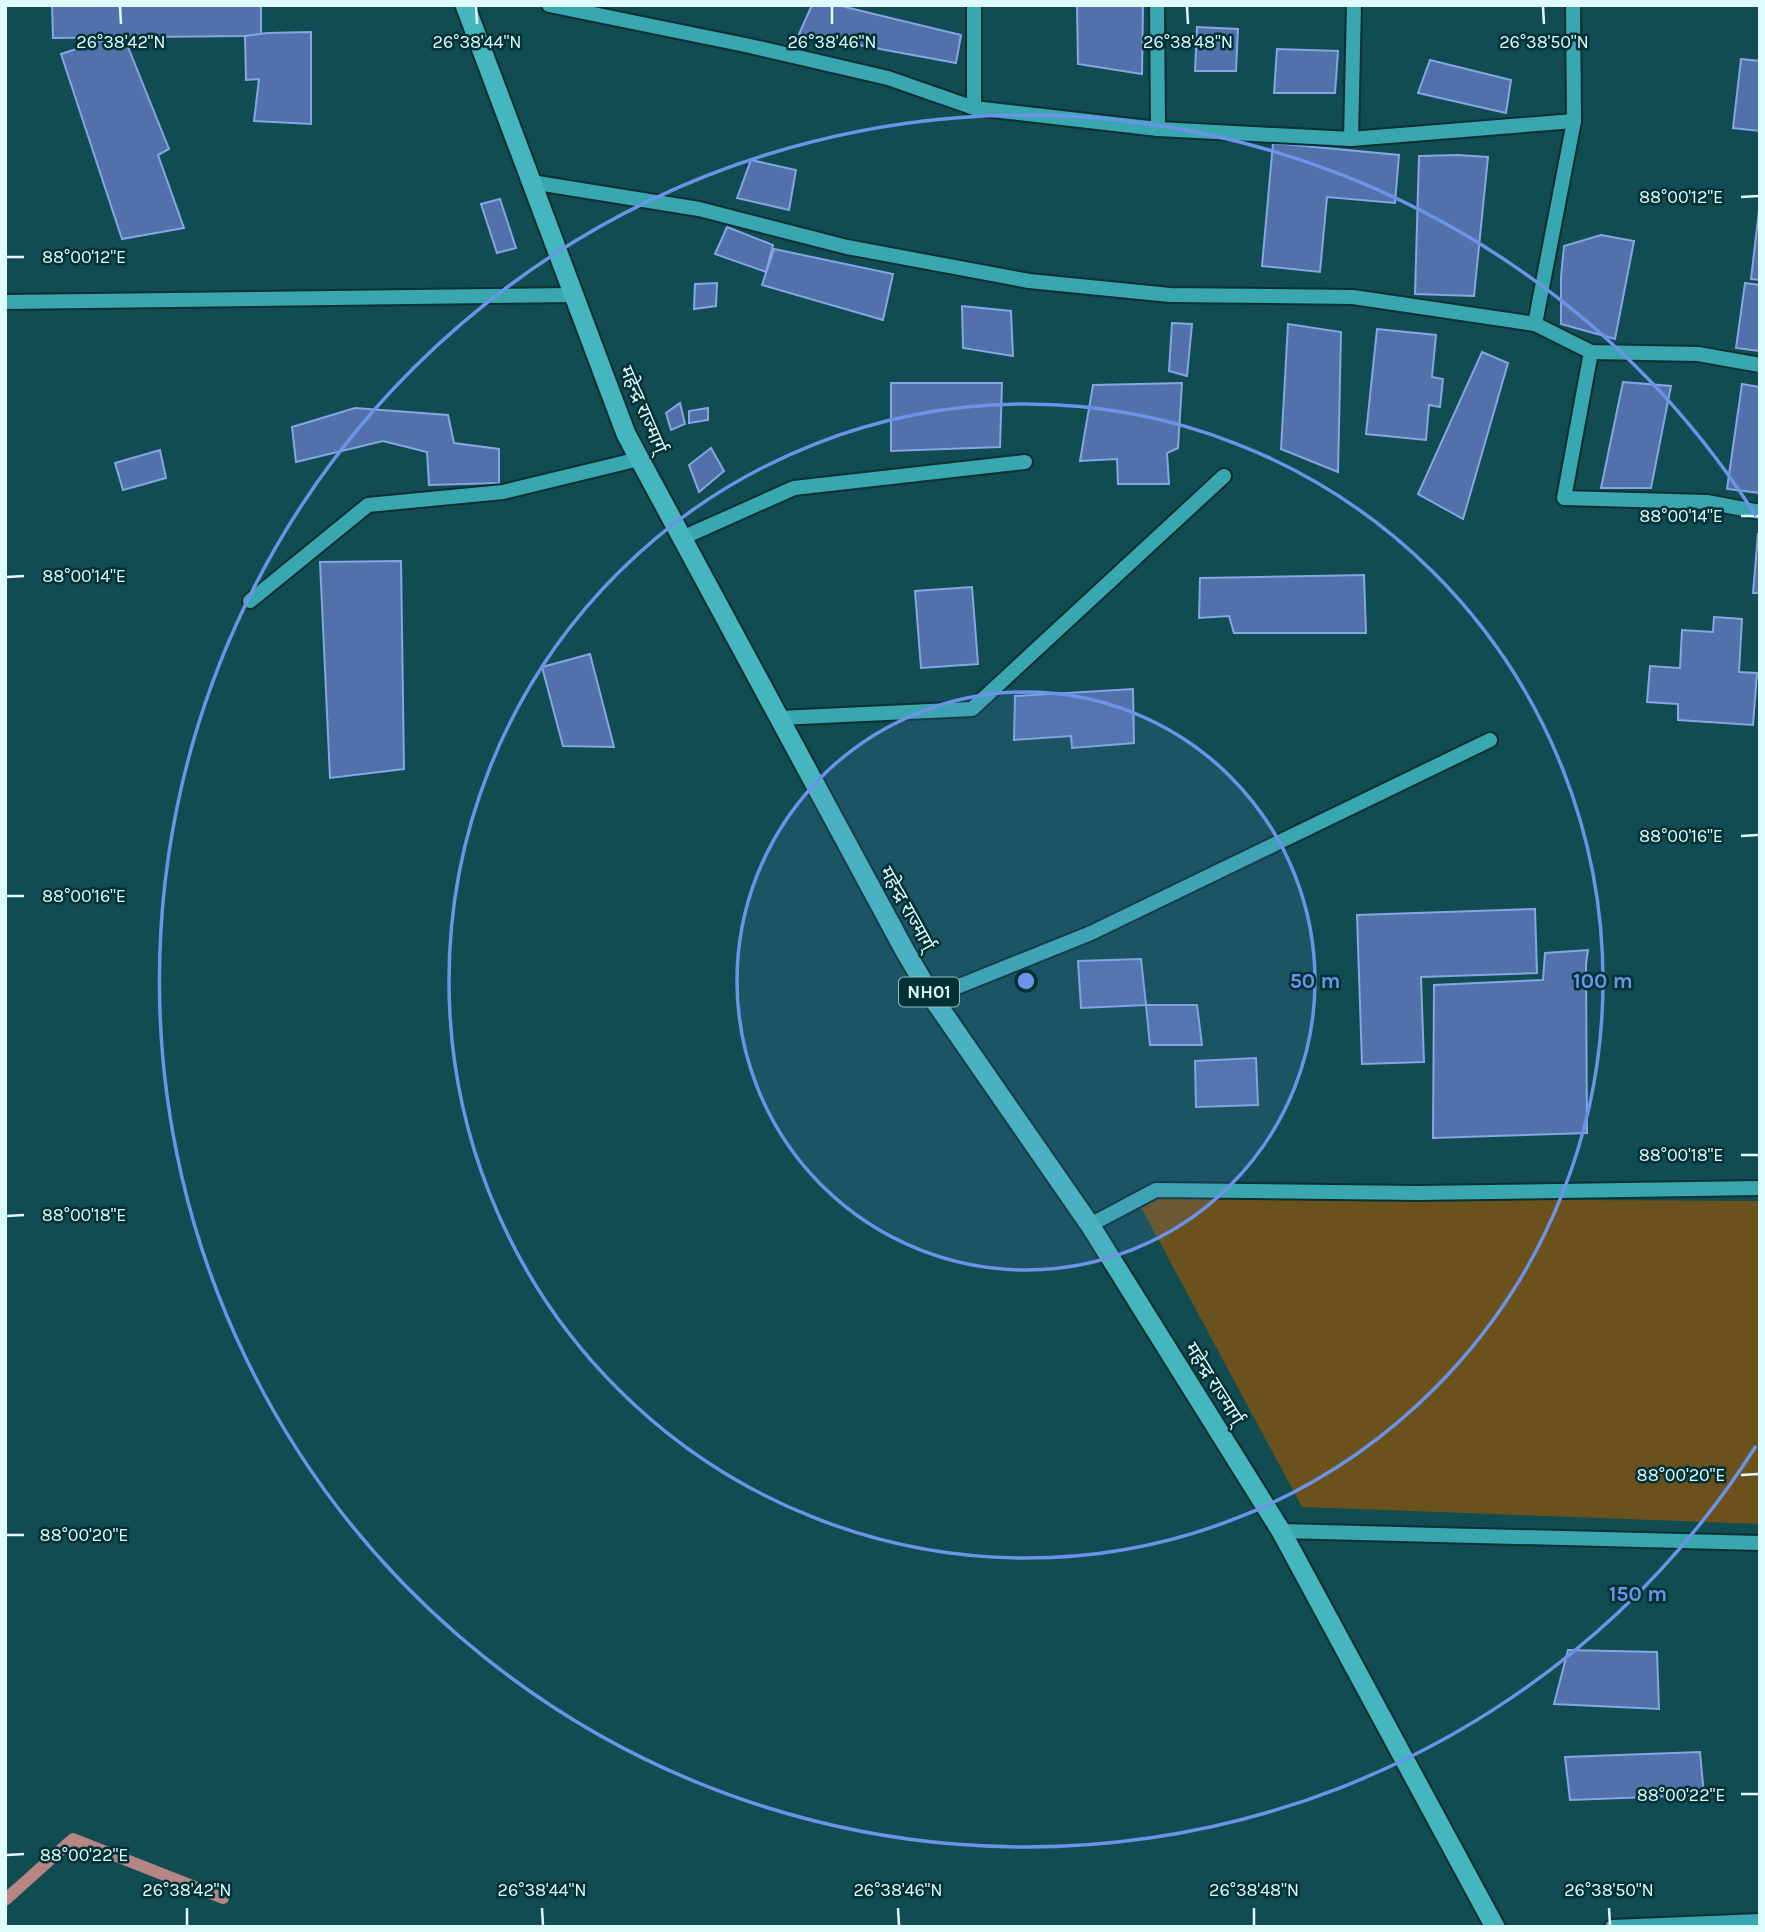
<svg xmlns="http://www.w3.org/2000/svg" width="1765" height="1932" viewBox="0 0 1765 1932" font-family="Karla,'Noto Sans Devanagari',sans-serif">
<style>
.green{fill:#6b511b}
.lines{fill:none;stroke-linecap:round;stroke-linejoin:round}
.stream{stroke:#b68685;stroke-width:12}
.building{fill:#5271ab;stroke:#85a6e4;stroke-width:2}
.minor-casing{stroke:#0d2f32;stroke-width:18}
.tertiary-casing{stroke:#0d2f32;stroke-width:18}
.trunk-casing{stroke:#0d2f32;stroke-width:23}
.minor{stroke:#38a7af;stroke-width:14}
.tertiary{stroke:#38a7af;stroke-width:14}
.trunk{stroke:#45b6be;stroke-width:19}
.ticks{fill:none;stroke:#dffbfd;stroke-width:2.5}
.ring{fill:none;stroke:#6b93e7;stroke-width:3.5}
.labels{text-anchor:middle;stroke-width:5;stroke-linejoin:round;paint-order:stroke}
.shield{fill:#003134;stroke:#9cbec1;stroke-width:2}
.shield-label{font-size:18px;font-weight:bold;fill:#dffbfd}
.street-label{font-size:19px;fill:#dffbfd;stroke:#003134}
.ticks-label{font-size:18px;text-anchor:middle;fill:#dffbfd;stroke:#003134;stroke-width:5;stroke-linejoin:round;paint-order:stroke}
.centre{fill:#6b93e7;stroke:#003134;stroke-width:3.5}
.ring-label{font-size:21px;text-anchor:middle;font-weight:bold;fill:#6b93e7;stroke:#003134;stroke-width:5;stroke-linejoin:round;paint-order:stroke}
</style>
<rect width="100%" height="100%" fill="#104c51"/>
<polygon class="green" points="1136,1198 1760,1201 1760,1524 1302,1507"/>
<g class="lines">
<polyline class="stream" points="5,1900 73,1839 223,1898"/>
</g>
<g class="building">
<polygon points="52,5 261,5 261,34 245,36 53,38"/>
<polygon points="812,5 837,5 961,35 956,63 799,34"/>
<polygon points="1077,5 1143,5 1142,74 1078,64"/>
<polygon points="1197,27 1238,29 1236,71 1195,71"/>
<polygon points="311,32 311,124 254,121 259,79 246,80 245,36 267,33"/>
<polygon points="124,37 169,149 158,155 184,228 122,239 61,54 111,38"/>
<polygon points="1277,49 1338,51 1335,93 1274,93"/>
<polygon points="1741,59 1760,61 1760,131 1733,128"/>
<polygon points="1430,60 1511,80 1506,113 1418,93"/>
<polygon points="1273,143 1399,155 1395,203 1327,197 1320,272 1262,266"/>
<polygon points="1458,155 1488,157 1474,296 1415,294 1419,156"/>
<polygon points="751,160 796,170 789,210 737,198"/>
<polygon points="500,199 516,248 497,253 481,204"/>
<polygon points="1760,202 1760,280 1751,279"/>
<polygon points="727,227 773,245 766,272 715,254"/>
<polygon points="1601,235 1634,241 1615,339 1561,324 1561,277 1564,246"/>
<polygon points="774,249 893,274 883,320 762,285"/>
<polygon points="717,283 716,306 694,309 695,284"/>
<polygon points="1745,283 1760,285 1760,351 1736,348"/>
<polygon points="962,306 1011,311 1013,356 963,348"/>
<polygon points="1172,323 1192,324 1187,376 1169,371"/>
<polygon points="1288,324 1341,332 1338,472 1281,449"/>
<polygon points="1377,329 1436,335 1432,377 1443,379 1440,407 1429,405 1426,440 1366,434"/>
<polygon points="1482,352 1508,363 1463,519 1418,494"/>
<polygon points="1623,382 1671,386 1651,488 1601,488"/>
<polygon points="891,383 1002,383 1000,447 891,451"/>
<polygon points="1182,383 1178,448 1167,453 1169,484 1118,484 1117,459 1080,461 1093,385"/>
<polygon points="1742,384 1760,387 1760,493 1727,489"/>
<polygon points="680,403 685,424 671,430 666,413"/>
<polygon points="355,408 448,415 454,443 499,449 499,483 429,485 427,452 383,441 296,462 292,427"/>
<polygon points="708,408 708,420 689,423 689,411"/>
<polygon points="711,448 724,471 699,492 689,465"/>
<polygon points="160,450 166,478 123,490 115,463"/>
<polygon points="1758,534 1760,534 1760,593 1753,593"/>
<polygon points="401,561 404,769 330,778 320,562"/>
<polygon points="1364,575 1366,633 1234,633 1229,616 1199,618 1200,578"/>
<polygon points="972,587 978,664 921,668 915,591"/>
<polygon points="1714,617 1742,619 1739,672 1757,673 1753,725 1678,720 1678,704 1647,702 1650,666 1680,668 1682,630 1713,632"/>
<polygon points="590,654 614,747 563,746 542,667"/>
<polygon points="1133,689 1134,743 1072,748 1071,736 1014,740 1015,696"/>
<polygon points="1535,909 1537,973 1421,977 1424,1062 1362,1064 1357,915"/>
<polygon points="1588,950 1586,964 1587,1133 1433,1138 1434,985 1543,980 1545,953"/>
<polygon points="1141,959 1146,1005 1081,1008 1078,961"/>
<polygon points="1146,1005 1197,1005 1202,1045 1150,1045"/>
<polygon points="1256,1058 1258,1105 1196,1107 1195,1061"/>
<polygon points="1568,1650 1657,1652 1659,1709 1554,1704"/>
<polygon points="1700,1752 1704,1795 1570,1800 1565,1757"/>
</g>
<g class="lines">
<defs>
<g id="minor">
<polyline points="549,5 750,46 888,78 974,108 974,5"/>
<polyline points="974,108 1158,129 1157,5"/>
<polyline points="1158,129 1351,139 1574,121"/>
<polyline points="1351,139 1354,5"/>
<polyline points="531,182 699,209 847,247 1029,281 1170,295 1353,297 1535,324 1591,352 1698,354 1760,365"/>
<polyline points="5,302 573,295"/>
<polyline points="1535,324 1574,121 1573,5"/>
<polyline points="1591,352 1564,498 1707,502 1760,512"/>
<polyline points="682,538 794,488 1025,462"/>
<polyline points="250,601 368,505 503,492 639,459"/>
<polyline points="779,718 972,709 1224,476"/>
<polyline points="932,997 1091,933 1490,740"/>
<polyline points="1281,1531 1760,1543"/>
<polyline points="1612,1927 1760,1921"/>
</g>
<polyline id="tertiary" points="1090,1225 1156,1190 1418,1193 1760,1188"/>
<polyline id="trunk" points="465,5 626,434 905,951 932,997 1090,1225 1281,1531 1495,1927"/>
</defs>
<use href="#minor" class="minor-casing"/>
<use href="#tertiary" class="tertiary-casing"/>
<use href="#trunk" class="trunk-casing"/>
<use href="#minor" class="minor"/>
<use href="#tertiary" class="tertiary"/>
<use href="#trunk" class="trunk"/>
</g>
<path class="ticks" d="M120,7L121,24M476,7L477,24M832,7V24M1187,7L1188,24M1543,7L1544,24M1741,197L1758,196M7,257H24M1741,516H1758M7,577L24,576M1741,836L1758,835M7,896H24M1741,1155H1758M7,1216L24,1215M1741,1475L1758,1474M7,1535H24M1741,1794H1758M7,1855L24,1854M187,1908V1925M542,1908L543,1925M898,1908L899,1925M1254,1908V1925M1609,1908L1610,1925"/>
<circle cx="1026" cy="981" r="289" fill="#6b93e7" fill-opacity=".12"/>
<g class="ring">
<circle cx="1026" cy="981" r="289"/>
<circle cx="1026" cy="981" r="577"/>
<path d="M1756 1446A866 866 0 1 1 1756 516"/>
</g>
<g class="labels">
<rect class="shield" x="899" y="977.5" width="60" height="29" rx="5"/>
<g class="shield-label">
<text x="929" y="998">NH01</text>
</g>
<g class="street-label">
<text transform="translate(644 409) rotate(67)" y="7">महेन्द्र राज्मार्ग्</text>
<text transform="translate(908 908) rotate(61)" y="7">महेन्द्र राज्मार्ग्</text>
<text transform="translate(1215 1383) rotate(58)" y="7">महेन्द्र राज्मार्ग्</text>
</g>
</g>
<g class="ticks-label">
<text x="121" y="48">26°38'42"N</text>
<text x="477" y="48">26°38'44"N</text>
<text x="832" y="48">26°38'46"N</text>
<text x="1188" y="48">26°38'48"N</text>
<text x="1544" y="48">26°38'50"N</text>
<text x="1681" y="203">88°00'12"E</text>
<text x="84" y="263">88°00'12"E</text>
<text x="1681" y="522">88°00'14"E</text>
<text x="84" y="582">88°00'14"E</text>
<text x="1681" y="842">88°00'16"E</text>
<text x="84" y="902">88°00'16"E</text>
<text x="1681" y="1161">88°00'18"E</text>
<text x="84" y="1221">88°00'18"E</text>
<text x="1681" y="1481">88°00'20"E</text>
<text x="84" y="1541">88°00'20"E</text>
<text x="1681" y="1801">88°00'22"E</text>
<text x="84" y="1861">88°00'22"E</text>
<text x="187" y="1896">26°38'42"N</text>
<text x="542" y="1896">26°38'44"N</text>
<text x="898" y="1896">26°38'46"N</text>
<text x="1254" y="1896">26°38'48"N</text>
<text x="1609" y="1896">26°38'50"N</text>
</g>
<circle cx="1026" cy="981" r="10" class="centre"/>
<g class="ring-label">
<text x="1315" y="988">50 m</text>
<text x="1603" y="988">100 m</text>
<text x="1638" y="1601">150 m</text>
</g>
<rect width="1765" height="1932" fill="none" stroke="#dffbfd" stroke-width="14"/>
</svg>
